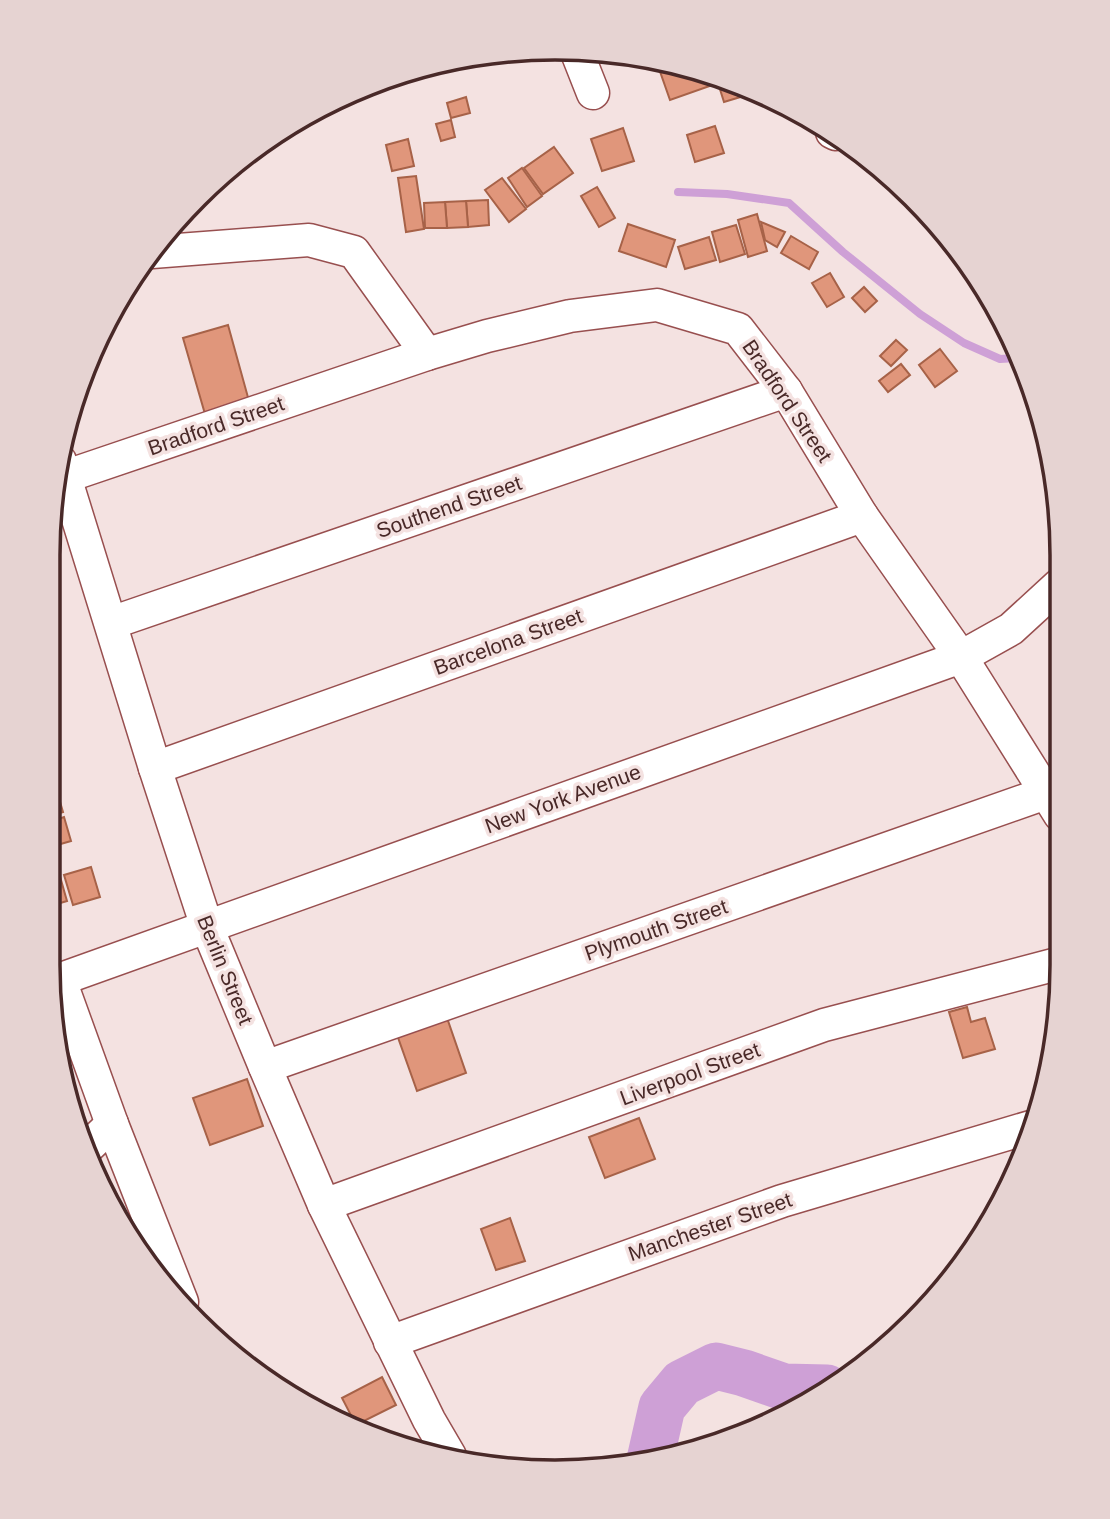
<svg xmlns="http://www.w3.org/2000/svg" width="1110" height="1519" viewBox="0 0 1110 1519" font-family="Arial,sans-serif">
<style>
.lines{fill:none;stroke-linecap:round;stroke-linejoin:round}
.stream{stroke:#cea0d6;stroke-width:8}
.river{stroke:#cea0d6;stroke-width:47}
.building{fill:#e0967b;stroke:#a76248;stroke-width:2}
.minor-casing{stroke:#984f4f;stroke-width:35}
.minor{stroke:#fff;stroke-width:32}
.labels{text-anchor:middle;stroke-width:7;stroke-linejoin:round;paint-order:stroke}
.street-label{font-size:21px;fill:#492928;stroke:#f4e2e1}
.rim{fill:none;stroke:#492928;stroke-width:3.5}
</style>
<rect width="100%" height="100%" fill="#f4e2e1"/>
<g class="lines">
<polyline class="stream" points="678,192 727,194 789,203 843,252 920,314 964,343 1000,359 1017,358 1021,355"/>
<polyline class="river" points="650,1460 662,1407 682,1383 716,1366 744,1373 784,1387 827,1388"/>
</g>
<g class="building">
<polygon points="656,60 718,74 744,86 747,95 724,102 718,83 670,100"/>
<polygon points="466,97 470,113 451,118 447,103"/>
<polygon points="451,120 455,137 441,141 436,124"/>
<polygon points="715,126 724,153 695,162 687,135"/>
<polygon points="623,128 634,161 602,171 591,139"/>
<polygon points="408,139 414,166 392,171 386,145"/>
<polygon points="554,147 573,173 543,194 524,168"/>
<polygon points="522,168 542,196 527,207 508,178"/>
<polygon points="416,176 424,229 406,232 398,178"/>
<polygon points="502,178 526,209 509,222 485,190"/>
<polygon points="597,187 615,218 599,227 581,196"/>
<polygon points="488,200 489,225 468,227 466,201"/>
<polygon points="466,201 468,227 447,228 445,202"/>
<polygon points="445,202 447,228 425,228 424,203"/>
<polygon points="757,214 767,251 748,257 738,220"/>
<polygon points="761,222 785,232 777,247 765,240"/>
<polygon points="628,224 675,240 666,267 619,251"/>
<polygon points="736,225 745,254 720,262 712,232"/>
<polygon points="791,236 818,252 809,269 781,253"/>
<polygon points="709,237 716,260 685,269 678,247"/>
<polygon points="830,273 844,297 827,307 812,283"/>
<polygon points="864,287 877,301 865,312 852,298"/>
<polygon points="228,325 249,401 205,414 183,338"/>
<polygon points="896,340 907,350 891,366 880,356"/>
<polygon points="940,349 957,371 935,387 919,365"/>
<polygon points="901,364 910,375 888,392 879,381"/>
<polygon points="47,728 56,755 47,758"/>
<polygon points="49,761 56,784 47,787 47,762"/>
<polygon points="56,788 63,812 47,817 47,791"/>
<polygon points="64,817 71,841 47,848 47,823"/>
<polygon points="91,867 100,897 73,905 64,875"/>
<polygon points="59,873 67,901 47,907 47,876"/>
<polygon points="967,1007 971,1022 985,1018 995,1049 963,1058 949,1012"/>
<polygon points="445,1012 466,1073 417,1091 395,1029"/>
<polygon points="247,1079 263,1126 210,1145 193,1098"/>
<polygon points="639,1118 655,1159 605,1178 589,1137"/>
<polygon points="510,1218 525,1261 496,1270 481,1229"/>
<polygon points="382,1377 396,1405 356,1425 342,1398"/>
</g>
<g class="lines">
<defs>
<g id="minor">
<polyline points="576,50 593,93"/>
<polyline points="832,132 836,134"/>
<polyline points="152,252 309,240 354,252 427,354"/>
<polyline points="60,461 155,768 207,927 265,1067 324,1205 429,1420 450,1456"/>
<polyline points="64,477 427,354 487,336 570,316 657,305 738,329 786,391 862,516 961,657 1060,815"/>
<polyline points="111,623 786,391"/>
<polyline points="155,768 862,516"/>
<polyline points="60,980 112,1124 182,1302"/>
<polyline points="50,983 961,657 1011,629 1059,585"/>
<polyline points="265,1067 1046,793"/>
<polyline points="88,1147 112,1124"/>
<polyline points="324,1205 824,1025 1061,963"/>
<polyline points="390,1342 782,1201 1034,1126"/>
</g>
</defs>
<use href="#minor" class="minor-casing"/>
<use href="#minor" class="minor"/>
</g>
<g class="labels">
<g class="street-label">
<text transform="translate(787 401) rotate(56)" y="7">Bradford Street</text>
<text transform="translate(216 426) rotate(-19)" y="7">Bradford Street</text>
<text transform="translate(449 507) rotate(-19)" y="7">Southend Street</text>
<text transform="translate(508 642) rotate(-20)" y="7">Barcelona Street</text>
<text transform="translate(563 799) rotate(-20)" y="7">New York Avenue</text>
<text transform="translate(656 930) rotate(-19)" y="7">Plymouth Street</text>
<text transform="translate(225 970) rotate(68)" y="7">Berlin Street</text>
<text transform="translate(690 1074) rotate(-20)" y="7">Liverpool Street</text>
<text transform="translate(710 1227) rotate(-19)" y="7">Manchester Street</text>
</g>
</g>
<path d="M0 0H1110V1519H0ZM555 60H555A495 495 0 0 1 1050 555V965A495 495 0 0 1 555 1460H555A495 495 0 0 1 60 965V555A495 495 0 0 1 555 60Z" fill="#e6d3d2" fill-rule="evenodd"/>
<path class="rim" d="M555 60H555A495 495 0 0 1 1050 555V965A495 495 0 0 1 555 1460H555A495 495 0 0 1 60 965V555A495 495 0 0 1 555 60Z"/>
</svg>
